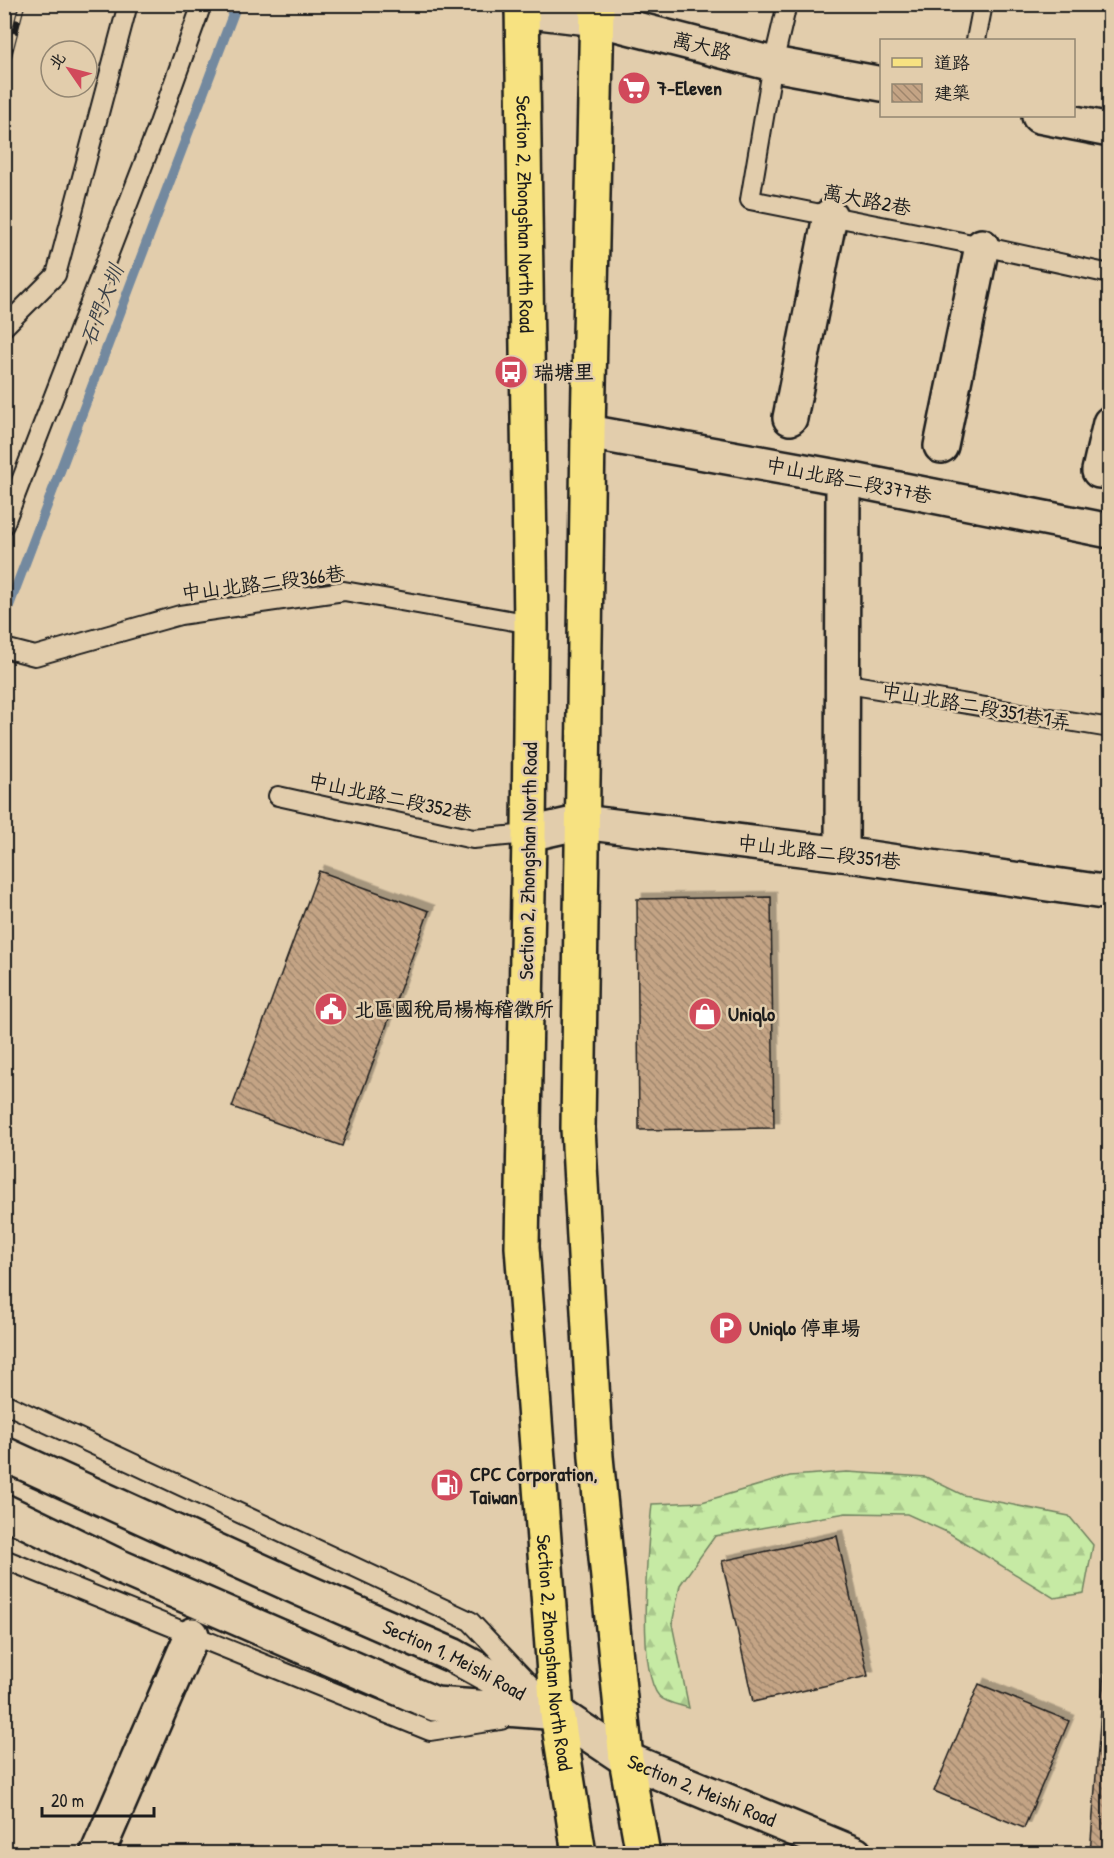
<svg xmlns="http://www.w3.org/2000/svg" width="1114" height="1858" viewBox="0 0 1114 1858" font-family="'Patrick Hand','LXGW WenKai TC',sans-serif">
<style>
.forest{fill:url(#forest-firs);stroke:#718360;stroke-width:1.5}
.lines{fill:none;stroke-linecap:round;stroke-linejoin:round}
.stream{stroke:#73899f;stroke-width:10}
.building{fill:url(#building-back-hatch);stroke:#1c1c1c;stroke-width:1.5;filter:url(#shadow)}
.lane-casing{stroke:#1c1c1c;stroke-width:22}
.street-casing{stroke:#1c1c1c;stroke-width:38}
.secondary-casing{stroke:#1c1c1c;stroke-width:38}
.primary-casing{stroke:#1c1c1c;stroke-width:38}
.lane{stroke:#e2cdac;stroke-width:18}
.street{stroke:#e2cdac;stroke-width:33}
.secondary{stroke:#e2cdac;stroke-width:33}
.primary{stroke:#f7e281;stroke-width:33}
.rail-casing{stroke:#1c1c1c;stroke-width:7}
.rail{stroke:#e2cdac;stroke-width:4.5;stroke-dasharray:14;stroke-linecap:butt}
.labels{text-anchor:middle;stroke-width:5;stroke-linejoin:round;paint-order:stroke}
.street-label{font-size:20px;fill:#1c1c1c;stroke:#e2cdac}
.poi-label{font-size:20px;font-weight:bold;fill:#1c1c1c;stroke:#e2cdac;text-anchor:start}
.water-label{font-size:21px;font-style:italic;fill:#394048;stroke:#e2cdac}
</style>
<defs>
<pattern id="forest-firs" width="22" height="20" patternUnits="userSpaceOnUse" patternTransform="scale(1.5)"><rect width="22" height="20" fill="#c6eaa4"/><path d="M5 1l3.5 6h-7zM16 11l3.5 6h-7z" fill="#aac88d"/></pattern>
<pattern id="building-back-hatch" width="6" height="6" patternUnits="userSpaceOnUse" patternTransform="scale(1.5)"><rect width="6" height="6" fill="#c4a485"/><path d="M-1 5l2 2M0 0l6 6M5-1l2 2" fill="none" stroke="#9e856c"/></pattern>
<filter id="shadow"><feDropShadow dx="5.5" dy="-5.5" stdDeviation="0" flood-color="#0004"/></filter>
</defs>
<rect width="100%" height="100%" fill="#e2cdac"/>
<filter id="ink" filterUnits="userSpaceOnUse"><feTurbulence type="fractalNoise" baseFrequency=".0167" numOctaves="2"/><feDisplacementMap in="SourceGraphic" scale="12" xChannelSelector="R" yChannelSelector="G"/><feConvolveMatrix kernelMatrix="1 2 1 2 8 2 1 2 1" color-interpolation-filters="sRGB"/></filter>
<g filter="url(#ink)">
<path class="forest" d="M847,1472L926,1477L963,1495L1069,1516L1093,1545L1084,1593L1054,1598L949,1533L907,1514L846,1513L715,1536L680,1585L672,1624L689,1708C680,1705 665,1703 659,1696C636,1669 648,1542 652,1504L702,1502L790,1476Z"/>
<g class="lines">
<polyline class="stream" points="4,619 237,4"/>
</g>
<g class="building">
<polygon points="319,871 429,911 342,1146 232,1107"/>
<polygon points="771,897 774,1128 639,1130 637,899"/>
<polygon points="837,1536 868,1676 753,1702 722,1561"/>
<polygon points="1108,1618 1110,1618 1110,1854 1090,1854"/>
<polygon points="979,1684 1069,1721 1024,1828 934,1791"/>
</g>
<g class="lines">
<defs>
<g id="lane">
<polyline points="787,4 773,64 750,200 982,246 1110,274"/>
<polyline points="976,40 983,4"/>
<polyline points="4,327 56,275 128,4"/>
<polyline points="4,525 157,129 202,4"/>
<polyline points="4,648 35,656 180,615 344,591 531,624"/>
<polyline points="842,683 1110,728"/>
<polyline points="278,796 473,839 529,834"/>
<polyline points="4,1403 470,1621 537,1692"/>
<polyline points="4,1559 430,1731 501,1720"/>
</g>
<g id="street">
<polyline points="522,10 597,19 773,64 882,84"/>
<polyline points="1039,116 1110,130"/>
<polyline points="790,418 830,216"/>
<polyline points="588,432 843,478 1110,531"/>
<polyline points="941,446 982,246"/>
<polyline points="1099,471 1110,423"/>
<polyline points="529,834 582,822 842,854 1110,893"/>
<polyline points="842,854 843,478"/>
<polyline points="97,1854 192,1635"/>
</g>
<g id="secondary">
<path id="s1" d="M4,1454L303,1590L452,1655L557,1713L626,1759L855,1854"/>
<polyline points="4,1511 120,1567 435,1704 546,1712"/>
</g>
<g id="primary">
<path id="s2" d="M522,4L531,624L529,834L522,1247L557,1713L579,1854"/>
<polyline points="597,4 588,432 578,1128 596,1457 626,1759 643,1854"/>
</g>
</defs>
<use href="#lane" class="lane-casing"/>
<use href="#street" class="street-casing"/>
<use href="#secondary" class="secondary-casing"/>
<use href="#primary" class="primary-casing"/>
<use href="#lane" class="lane"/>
<use href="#street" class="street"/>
<use href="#secondary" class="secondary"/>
<use href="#primary" class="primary"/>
<defs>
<polyline id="rail" points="4,74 22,4"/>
</defs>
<use href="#rail" class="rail-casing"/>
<use href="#rail" class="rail"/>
</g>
</g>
<defs>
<symbol id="supermarket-disc" viewBox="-11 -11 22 22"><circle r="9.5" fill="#d1495b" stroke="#e2cdac"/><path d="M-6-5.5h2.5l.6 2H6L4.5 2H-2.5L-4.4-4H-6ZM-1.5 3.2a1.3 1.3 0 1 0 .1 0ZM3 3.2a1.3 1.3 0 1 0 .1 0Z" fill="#fff"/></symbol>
<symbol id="bus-disc" viewBox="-11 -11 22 22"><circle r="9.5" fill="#d1495b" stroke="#e2cdac"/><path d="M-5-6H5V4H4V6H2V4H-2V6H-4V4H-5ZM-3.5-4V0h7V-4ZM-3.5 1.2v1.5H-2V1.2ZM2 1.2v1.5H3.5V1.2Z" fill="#fff"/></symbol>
<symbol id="civic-disc" viewBox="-11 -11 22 22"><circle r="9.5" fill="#d1495b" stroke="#e2cdac"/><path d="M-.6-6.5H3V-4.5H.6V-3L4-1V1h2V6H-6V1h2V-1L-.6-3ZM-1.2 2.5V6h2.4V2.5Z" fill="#fff"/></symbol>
<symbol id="shop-disc" viewBox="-11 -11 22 22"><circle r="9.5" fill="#d1495b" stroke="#e2cdac"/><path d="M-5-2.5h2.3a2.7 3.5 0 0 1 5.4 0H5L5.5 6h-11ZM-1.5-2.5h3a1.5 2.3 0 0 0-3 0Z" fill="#fff"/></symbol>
<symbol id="parking-disc" viewBox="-11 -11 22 22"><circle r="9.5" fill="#d1495b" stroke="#e2cdac"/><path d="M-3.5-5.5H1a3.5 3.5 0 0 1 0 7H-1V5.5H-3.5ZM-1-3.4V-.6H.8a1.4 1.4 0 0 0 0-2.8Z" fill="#fff"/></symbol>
<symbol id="fuel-disc" viewBox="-11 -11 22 22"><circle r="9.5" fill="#d1495b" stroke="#e2cdac"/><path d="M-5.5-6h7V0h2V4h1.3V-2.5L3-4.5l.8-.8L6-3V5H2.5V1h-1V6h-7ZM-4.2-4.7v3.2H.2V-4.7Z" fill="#fff"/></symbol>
</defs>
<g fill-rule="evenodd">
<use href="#supermarket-disc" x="615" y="69" width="38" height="38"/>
<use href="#bus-disc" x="492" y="353" width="38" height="38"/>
<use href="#civic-disc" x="312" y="990" width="38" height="38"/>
<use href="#shop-disc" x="686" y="995" width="38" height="38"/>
<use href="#parking-disc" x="707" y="1309" width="38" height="38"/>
<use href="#fuel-disc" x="428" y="1466" width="38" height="38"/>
</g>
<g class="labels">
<g class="street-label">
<text transform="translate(702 46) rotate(14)" y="7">萬大路</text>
<text transform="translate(867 200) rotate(11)" y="7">萬大路2巷</text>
<text dy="7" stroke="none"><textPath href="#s2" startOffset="210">Section 2, Zhongshan North Road</textPath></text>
<text transform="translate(849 480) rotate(11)" y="7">中山北路二段377巷</text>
<text transform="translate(263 583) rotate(-7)" y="7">中山北路二段366巷</text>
<text transform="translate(976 706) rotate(10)" y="7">中山北路二段351巷1弄</text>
<text transform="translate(390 797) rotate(12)" y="7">中山北路二段352巷</text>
<text transform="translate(819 852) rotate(7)" y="7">中山北路二段351巷</text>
<text transform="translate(528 861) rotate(-89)" y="7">Section 2, Zhongshan North Road</text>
<text dy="7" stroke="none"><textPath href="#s2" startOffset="1650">Section 2, Zhongshan North Road</textPath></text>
<text dy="7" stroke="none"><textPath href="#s1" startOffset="495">Section 1, Meishi Road</textPath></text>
<text dy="7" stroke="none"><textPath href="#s1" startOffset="776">Section 2, Meishi Road</textPath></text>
</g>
<g class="poi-label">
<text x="657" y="95">7-Eleven</text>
<text x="534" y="379">瑞塘里</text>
<text x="354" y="1016">北區國稅局楊梅稽徵所</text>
<text x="728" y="1021">Uniqlo</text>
<text x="749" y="1335">Uniqlo 停車場</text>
<text x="470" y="1481">CPC Corporation,<tspan x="470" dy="23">Taiwan</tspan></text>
</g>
<g class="water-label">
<text transform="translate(102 305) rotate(-69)" y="7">石門大圳</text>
</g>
</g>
<rect width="1114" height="1858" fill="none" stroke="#e2cdac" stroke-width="24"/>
<rect x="12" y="12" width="1090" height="1834" fill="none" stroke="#1c1c1c" stroke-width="2" filter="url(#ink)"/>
<rect x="880" y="39" width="195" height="78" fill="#e2cdac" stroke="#938672" stroke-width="1.5"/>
<rect x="892" y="58" width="30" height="9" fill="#f7e281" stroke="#938672" stroke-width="1.5"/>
<text x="934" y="69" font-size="18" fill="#1c1c1c">道路</text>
<rect x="892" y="84" width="30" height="18" fill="url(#building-back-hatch)" stroke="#938672" stroke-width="1.5"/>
<text x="934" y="99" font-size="18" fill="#1c1c1c">建築</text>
<g transform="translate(69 69) rotate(305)"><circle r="28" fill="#e2cdac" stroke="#938672" stroke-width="1.5"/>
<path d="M0-4.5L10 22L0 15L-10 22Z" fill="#d1495b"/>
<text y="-9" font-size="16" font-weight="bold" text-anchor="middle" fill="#1c1c1c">北</text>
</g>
<path d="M42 1807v9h112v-9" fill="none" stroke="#1c1c1c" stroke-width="3"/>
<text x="51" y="1807" font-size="18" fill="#1c1c1c" stroke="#e2cdac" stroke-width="4.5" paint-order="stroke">20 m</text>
</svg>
